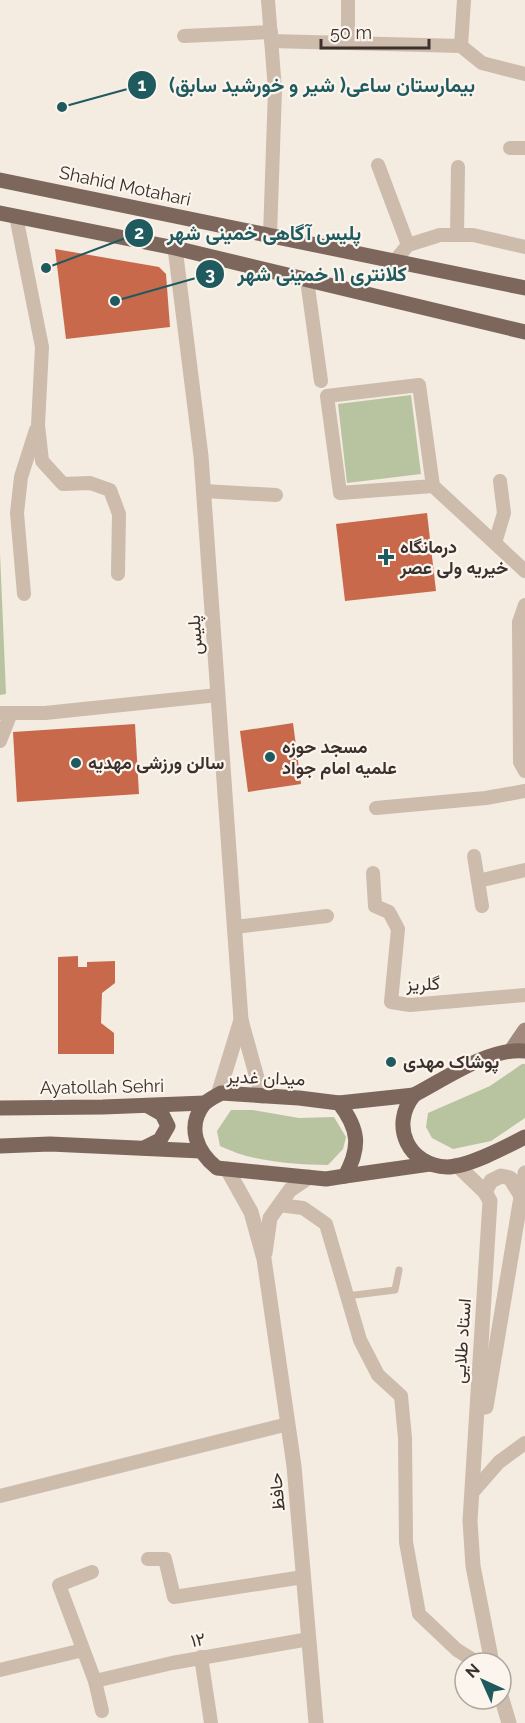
<svg xmlns="http://www.w3.org/2000/svg" width="525" height="1723" viewBox="0 0 525 1723" font-family="Raleway,Vazirmatn,sans-serif">
<style>
.green{fill:#b8c4a0}
.building{fill:#c8694b}
.lines{fill:none;stroke-linecap:round;stroke-linejoin:round}
.service{stroke:#cdbbac;stroke-width:7}
.minor{stroke:#cdbbac;stroke-width:14}
.tertiary{stroke:#cdbbac;stroke-width:15}
.secondary{stroke:#a18a7d;stroke-width:15}
.primary{stroke:#7d675c;stroke-width:15}
.poi-dot{fill:#1f5a5e;stroke:#fbf5ee;stroke-width:2}
.labels{text-anchor:middle;stroke-width:4.5;stroke-linejoin:round;paint-order:stroke}
.street-label{font-size:18px;fill:#3b302b;stroke:#fbf5ee}
.poi-label{font-size:18px;font-weight:bold;fill:#3b302b;stroke:#fbf5ee;text-anchor:start}
.leader{fill:none;stroke:#1f5a5e;stroke-width:2}
.callout-dot{fill:#1f5a5e;stroke:#fbf5ee;stroke-width:2}
.mark-label{font-size:18px;text-anchor:middle;font-weight:bold;fill:#fff}
.callout-label{font-size:20px;text-anchor:middle;font-weight:bold;fill:#1f5a5e;stroke:#fbf5ee;stroke-width:4.5;stroke-linejoin:round;paint-order:stroke}
</style>
<rect width="100%" height="100%" fill="#f4ebe1"/>
<g class="green">
<polygon points="411,395 421,474 347,483 338,404"/>
<polygon points="0,553 6,694 0,695"/>
<polygon points="522,1064 525,1064 525,1118 491,1141 453,1149 432,1138 426,1127 428,1113 490,1086"/>
<path d="M231,1110H253L299,1118L334,1117L346,1137L343,1149L328,1165C291,1164 253,1162 220,1146L217,1131Z"/>
</g>
<g class="building">
<polygon points="55,249 159,267 166,274 170,327 66,339"/>
<polygon points="427,513 436,591 345,601 336,524"/>
<polygon points="293,723 301,784 248,792 240,731"/>
<polygon points="135,724 139,794 17,802 13,732"/>
<polygon points="78,956 78,967 87,967 87,962 115,961 115,983 102,993 101,1023 114,1033 114,1054 58,1054 58,957"/>
</g>
<g class="lines">
<polyline class="service" points="347,1296 395,1290 399,1270"/>
<g class="minor">
<polyline points="268,0 275,90 270,235"/>
<polyline points="464,0 461,46 482,63 525,74"/>
<polyline points="184,36 271,32"/>
<polyline points="271,41 461,46"/>
<polyline points="348,43 348,0"/>
<polyline points="510,148 525,148"/>
<polyline points="378,165 408,245"/>
<polyline points="16,216 42,347 38,425 42,461 63,484 90,483 110,490 119,514 118,574"/>
<polyline points="457,235 458,167"/>
<polyline points="395,261 408,245 440,235 473,235 525,247"/>
<polyline points="307,280 321,381"/>
<polyline points="433,486 340,493 327,396 419,385 433,486 525,571"/>
<polyline points="204,491 276,495"/>
<polyline points="495,543 504,513 500,481"/>
<polyline points="24,594 17,513 21,477 36,430"/>
<polyline points="525,605 519,622 520,762 525,771"/>
<polyline points="0,713 45,713 218,695"/>
<polyline points="0,741 11,713"/>
<polyline points="376,808 486,798 525,791"/>
<polyline points="474,856 482,906"/>
<polyline points="373,873 375,906 389,912 398,929 391,1002 410,1005 525,995"/>
<polyline points="478,881 525,870"/>
<polyline points="235,927 327,916"/>
<polyline points="279,1205 303,1208 326,1224 360,1340 378,1375 401,1396 405,1438 406,1542 419,1614 457,1650 478,1663"/>
<polyline points="472,1493 499,1462 525,1443"/>
<polyline points="0,1496 288,1424"/>
<polyline points="148,1559 165,1559 174,1597 303,1577"/>
<polyline points="92,1572 59,1585 95,1681 102,1711"/>
<polyline points="201,1657 211,1723"/>
<polyline points="0,1670 83,1650"/>
<polyline points="95,1681 172,1663 309,1639"/>
</g>
<g class="tertiary">
<polyline points="175,248 201,456 241,1020 262,1096"/>
<polyline points="218,1095 241,1020"/>
<polyline points="457,1165 485,1192 490,1201 470,1521 473,1566 492,1663"/>
<polyline points="227,1169 251,1212 264,1259 294,1466 316,1723"/>
<polyline points="485,1192 491,1181 501,1176 510,1178 521,1196"/>
<polyline points="265,1253 270,1218 290,1190 309,1177"/>
<polyline points="486,1407 525,1173"/>
<polyline points="501,1696 509,1723"/>
</g>
<polyline class="secondary" points="512,1049 525,1030"/>
<g class="primary">
<polyline points="0,180 525,288"/>
<polyline points="0,213 175,248 525,332"/>
<path d="M525,1051C490,1047 445,1079 414,1095C389,1126 409,1166 447,1167C468,1167 506,1147 525,1137"/>
<path d="M221,1093L299,1098L339,1103C359,1129 361,1147 345,1176L326,1179L217,1168C197,1152 186,1127 204,1104C208,1100 216,1096 221,1093Z"/>
<polyline points="339,1103 414,1095"/>
<polyline points="0,1108 103,1107 205,1103"/>
<polyline points="0,1146 50,1144 201,1151"/>
<polyline points="144,1148 160,1140 168,1126 162,1114 148,1106"/>
<polyline points="345,1176 430,1164"/>
</g>
</g>
<g class="poi-dot">
<path d="M383 548h6v6h6v6h-6v6h-6v-6h-6v-6h6z"/>
<circle cx="270" cy="757" r="6"/>
<circle cx="76" cy="763" r="6"/>
<circle cx="391" cy="1062" r="6"/>
</g>
<g class="labels">
<g class="street-label">
<text transform="translate(125 186) rotate(12)" y="6">Shahid Motahari</text>
<text transform="translate(195 635) rotate(-94)" y="6">پلیس</text>
<text transform="translate(423 984) rotate(-2)" y="6">گلریز</text>
<text transform="translate(266 1078) rotate(2)" y="6">میدان غدیر</text>
<text transform="translate(102 1087) rotate(-1)" y="6">Ayatollah Sehri</text>
<text transform="translate(462 1341) rotate(-86)" y="6">استاد طلایی</text>
<text transform="translate(277 1492) rotate(-95)" y="6">حافظ</text>
<text transform="translate(198 1640) rotate(-11)" y="6">۱۲</text>
</g>
<g class="poi-label">
<text x="400" y="553">درمانگاه<tspan x="400" dy="21">خیریه ولی عصر</tspan></text>
<text x="282" y="753">مسجد حوزه<tspan x="282" dy="21">علمیه امام جواد</tspan></text>
<text x="88" y="769">سالن ورزشی مهدیه</text>
<text x="403" y="1068">پوشاک مهدی</text>
</g>
</g>
<path class="leader" d="M62 107L142 85M46 268L139 233M115 301L210 274"/>
<g class="callout-dot">
<circle cx="62" cy="107" r="6"/>
<circle cx="46" cy="268" r="6"/>
<circle cx="115" cy="301" r="6"/>
<circle cx="142" cy="85" r="15"/>
<circle cx="139" cy="233" r="15"/>
<circle cx="210" cy="274" r="15"/>
</g>
<g class="mark-label">
<text x="142" y="91">1</text>
<text x="139" y="239">2</text>
<text x="210" y="280">3</text>
</g>
<g class="callout-label">
<text x="322" y="92">(بیمارستان ساعی( شیر و خورشید سابق</text>
<text x="264" y="240">پلیس آگاهی خمینی شهر</text>
<text x="322" y="281">کلانتری ۱۱ خمینی شهر</text>
</g>
<g transform="translate(483 1681) rotate(315)"><circle r="28" fill="#fbf5ee" stroke="#aea6a0" stroke-width="1.5"/>
<path d="M0-4.5L10 22L0 15L-10 22Z" fill="#1f5a5e"/>
<text y="-9" font-size="16" font-weight="bold" text-anchor="middle" fill="#3b302b">N</text>
</g>
<path d="M321 39v9h108v-9" fill="none" stroke="#3b302b" stroke-width="3"/>
<text x="330" y="39" font-size="18" fill="#3b302b" stroke="#fbf5ee" stroke-width="4.5" paint-order="stroke">50 m</text>
</svg>
